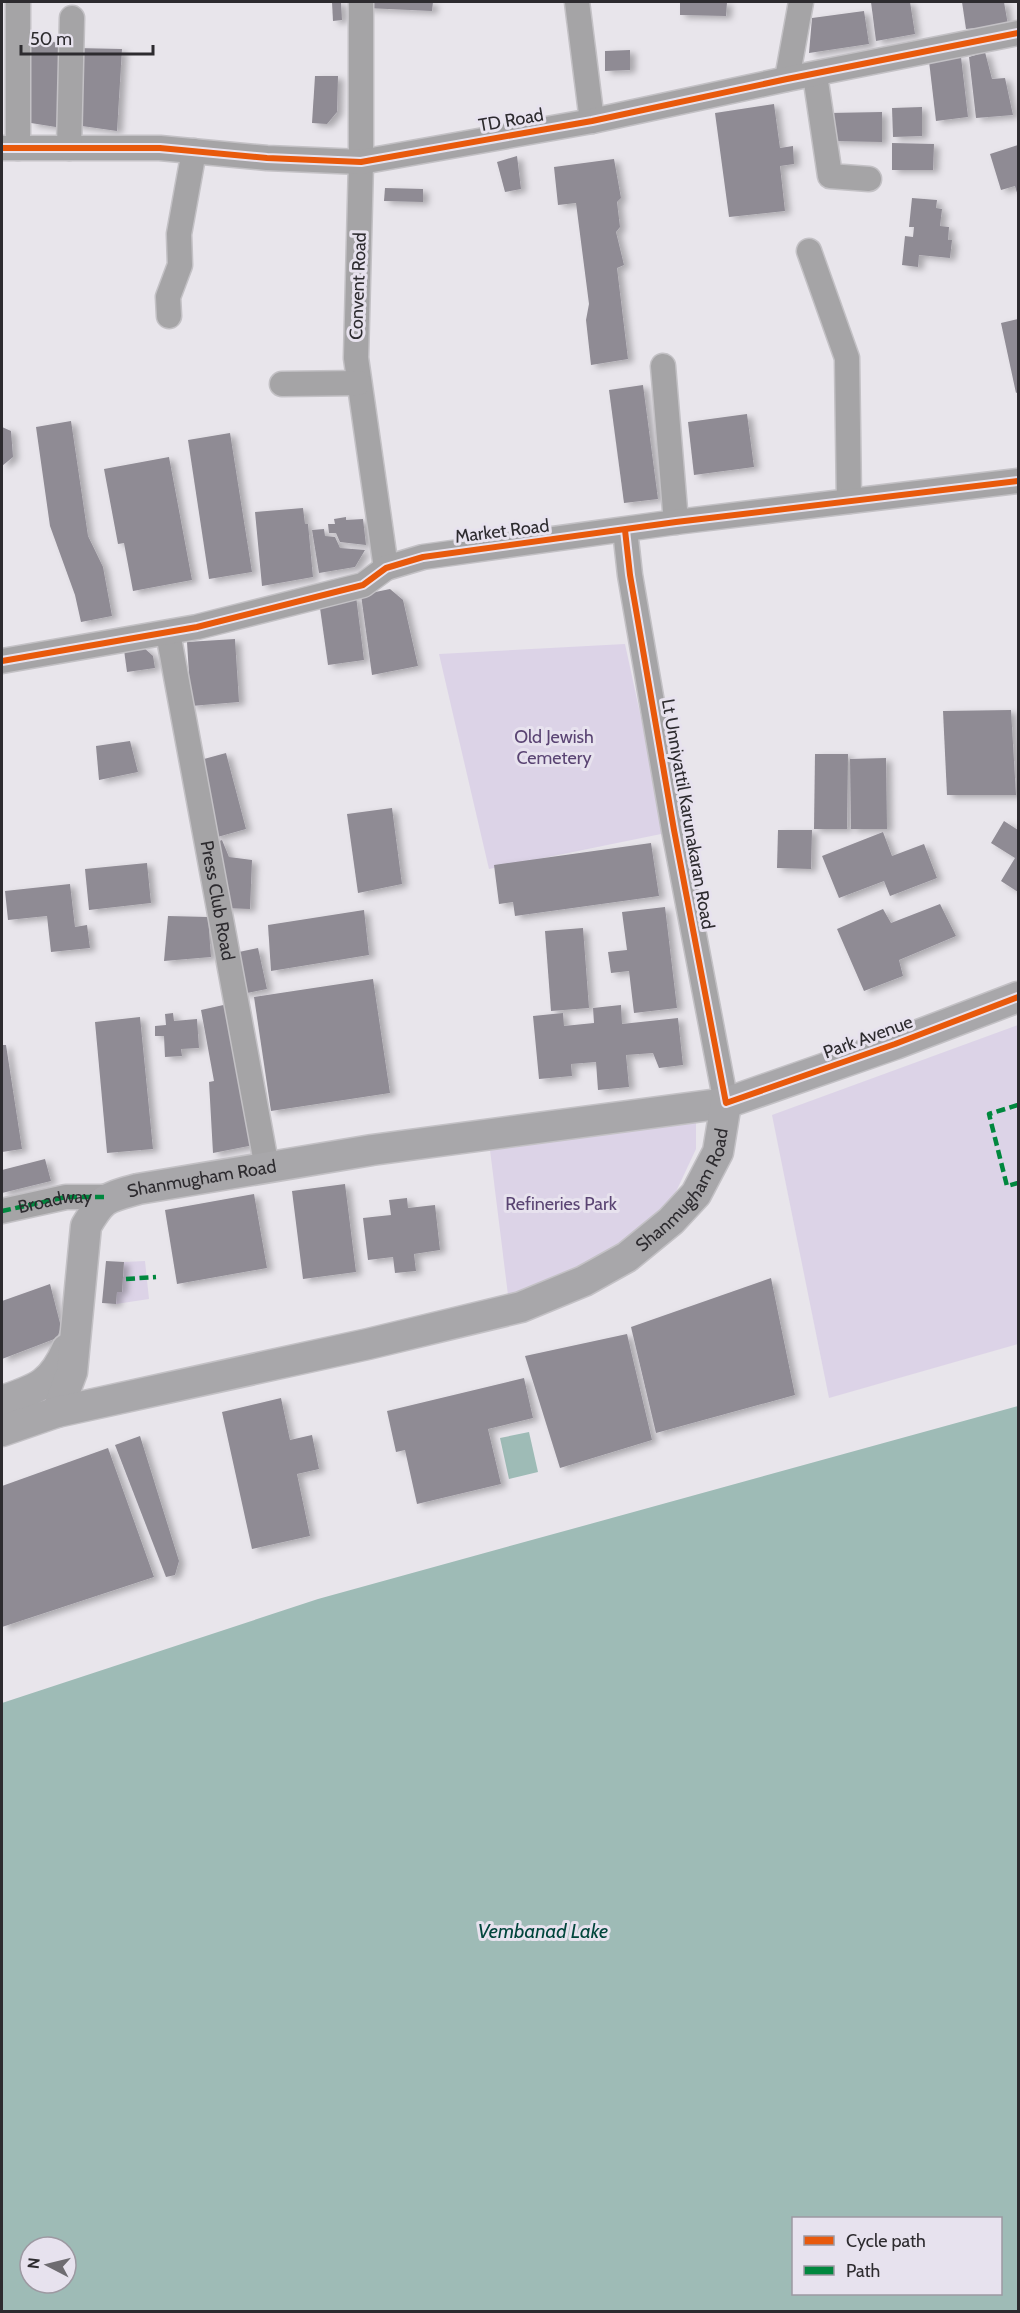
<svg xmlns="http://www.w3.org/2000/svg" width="1020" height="2313" viewBox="0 0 1020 2313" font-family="Cabin,sans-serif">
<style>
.green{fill:#dcd3e7}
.water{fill:#9ebbb6;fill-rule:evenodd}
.building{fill:#8f8b94;filter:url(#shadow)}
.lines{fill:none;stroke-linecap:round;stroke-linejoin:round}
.minor-casing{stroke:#c3c1c5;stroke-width:27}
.major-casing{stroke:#c3c1c5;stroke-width:33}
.minor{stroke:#a5a4a6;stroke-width:24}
.major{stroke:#a8a7aa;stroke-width:30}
.quiet{stroke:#00873e;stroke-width:4.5;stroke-dasharray:9 4.5;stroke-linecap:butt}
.cycleway-casing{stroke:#e7e2ee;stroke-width:10}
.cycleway{stroke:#e8590c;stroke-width:6}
.labels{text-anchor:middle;stroke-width:6;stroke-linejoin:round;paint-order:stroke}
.street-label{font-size:18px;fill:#2d2b2f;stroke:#e7e2ee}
.park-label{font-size:18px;fill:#5a4473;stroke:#e7e2ee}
.water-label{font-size:20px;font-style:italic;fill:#02463c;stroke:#e7e2ee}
</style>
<defs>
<filter id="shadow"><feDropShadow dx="5.5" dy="3" stdDeviation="3" flood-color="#0004"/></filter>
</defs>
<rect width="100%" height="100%" fill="#e8e5eb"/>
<g class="green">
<polygon points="625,644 666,833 489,869 439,654"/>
<polygon points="1018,1025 1018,1344 829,1398 772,1115"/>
<polygon points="696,1118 696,1149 674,1196 649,1226 580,1269 508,1295 490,1150"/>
<polygon points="145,1261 149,1299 116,1304 117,1292 122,1292 124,1262"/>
</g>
<g class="water">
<path d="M1018,1406V2311H2V1703L318,1599ZM794,2218H1000V2294H794ZM30,2247H66V2283H30Z"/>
<polygon points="529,1432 538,1472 509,1479 500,1438"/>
</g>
<g class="building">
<polygon points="332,2 341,2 342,20 333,21"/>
<polygon points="365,2 433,2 432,11 366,8"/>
<polygon points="680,2 727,2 726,16 680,15"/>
<polygon points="871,2 910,2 915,34 876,41"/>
<polygon points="962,2 1004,2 1008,25 966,29"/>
<polygon points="864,11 869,44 809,53 812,18"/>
<polygon points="26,39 61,43 62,128 31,123"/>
<polygon points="76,48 122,49 117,131 75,125"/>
<polygon points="630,50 630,70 605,71 605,51"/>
<polygon points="985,52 992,79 1005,78 1013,115 976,118 969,57"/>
<polygon points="961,57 968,117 936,121 929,61"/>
<polygon points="315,76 338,76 337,112 327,124 312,123"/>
<polygon points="774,104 780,148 793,146 794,164 780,166 785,211 729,217 715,113"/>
<polygon points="922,107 922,136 893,137 892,108"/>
<polygon points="882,112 882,142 831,141 829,113"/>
<polygon points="892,143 934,144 933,170 892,170"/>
<polygon points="1018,145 1018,196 1015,186 1001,190 990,154"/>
<polygon points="517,156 521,189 505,192 497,162"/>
<polygon points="614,159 621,198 617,202 620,227 616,232 624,265 617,268 628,359 591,365 586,320 589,304 576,203 558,205 554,167"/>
<polygon points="385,188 423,189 423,202 384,201"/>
<polygon points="912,198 937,200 936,208 942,209 940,226 949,227 948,240 952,240 950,258 919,255 918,267 902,265 905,236 913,237 914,227 909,227"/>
<polygon points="1018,319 1018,392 1016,393 1001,323"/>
<polygon points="643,385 658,499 624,503 609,390"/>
<polygon points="747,414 754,467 694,475 688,422"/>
<polygon points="71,421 88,536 103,567 112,616 81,622 75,595 50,526 36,427"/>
<polygon points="2,427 11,431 13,457 2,466"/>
<polygon points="230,433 252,572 209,579 188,440"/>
<polygon points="169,457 192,580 133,591 124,543 118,544 104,469"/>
<polygon points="303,508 305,524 308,524 313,577 262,586 255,512"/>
<polygon points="346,517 346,520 363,519 366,545 340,542 336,533 329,533 328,524 335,524 334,519"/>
<polygon points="324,529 325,536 335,537 340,548 365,550 355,567 319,573 312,530"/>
<polygon points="390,589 403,600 418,666 372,675 361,595"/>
<polygon points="356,596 364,660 328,665 319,601"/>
<polygon points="235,639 239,702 191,706 187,642"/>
<polygon points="143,647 153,656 155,668 127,672 124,650"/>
<polygon points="1011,710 1016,795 947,795 943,711"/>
<polygon points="130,741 138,772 99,780 96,746"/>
<polygon points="226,753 246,829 214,838 193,762"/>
<polygon points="815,754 848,754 847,829 814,829"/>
<polygon points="886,758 887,829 851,829 850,759"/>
<polygon points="392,808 402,884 358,893 347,814"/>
<polygon points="1004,821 1018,830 1018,892 1001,881 1015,858 991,843"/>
<polygon points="778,830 812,830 811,869 777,868"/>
<polygon points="883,832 892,856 924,844 937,878 890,896 884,881 839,898 822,856"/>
<polygon points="222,840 229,857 252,860 250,909 224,908 214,843"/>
<polygon points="651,843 659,896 515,916 513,902 499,904 494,865"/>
<polygon points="147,863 151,903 89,910 85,869"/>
<polygon points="70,884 75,927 87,925 90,948 51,952 47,916 8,920 5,891"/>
<polygon points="940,904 956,936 899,960 903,976 864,991 837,929 883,909 891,923"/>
<polygon points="665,907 677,1008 634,1013 629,971 611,973 608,952 627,950 622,912"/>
<polygon points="364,910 369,955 271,971 268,925"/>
<polygon points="168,916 208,917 211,957 164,961"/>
<polygon points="583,928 589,1008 551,1011 545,931"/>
<polygon points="258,948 267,989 242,994 234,953"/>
<polygon points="373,979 390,1093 271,1111 254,997"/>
<polygon points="228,1004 254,1145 213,1153 209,1082 214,1081 201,1010"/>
<polygon points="621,1005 622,1024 678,1018 683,1065 659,1068 653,1053 626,1055 629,1087 598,1090 596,1062 571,1064 572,1076 539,1079 533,1016 563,1013 564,1026 594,1023 593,1008"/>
<polygon points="173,1013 174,1021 197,1019 199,1048 181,1049 182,1056 165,1057 164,1036 155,1036 155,1026 166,1025 165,1014"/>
<polygon points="140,1017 153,1149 107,1153 95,1022"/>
<polygon points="2,1045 6,1045 22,1149 2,1152"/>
<polygon points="45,1159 51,1181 2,1193 2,1170"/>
<polygon points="345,1184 356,1272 303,1279 292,1191"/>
<polygon points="254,1194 267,1268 177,1284 165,1210"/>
<polygon points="407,1198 408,1208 435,1205 440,1250 414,1254 416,1271 395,1273 393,1257 368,1260 363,1218 391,1215 389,1200"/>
<polygon points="106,1261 124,1262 122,1292 117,1292 116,1304 102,1303"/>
<polygon points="771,1278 795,1395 656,1433 631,1327"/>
<polygon points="50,1284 61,1327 57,1338 2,1359 2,1301"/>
<polygon points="627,1334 652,1440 560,1468 525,1356"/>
<polygon points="524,1378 533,1418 488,1429 501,1484 417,1504 405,1450 396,1452 387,1411"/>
<polygon points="281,1398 290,1440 312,1435 319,1469 297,1474 310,1536 252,1549 222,1412"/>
<polygon points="140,1436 179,1561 175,1575 166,1577 115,1445"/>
<polygon points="108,1448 154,1577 2,1627 2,1486"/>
</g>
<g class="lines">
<defs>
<g id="minor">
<polyline points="18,2 18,148"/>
<polyline points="361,2 361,162 356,358 386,568"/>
<polyline points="577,2 592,121"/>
<polyline points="815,75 830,176 869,179"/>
<polyline points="787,79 801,2"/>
<polyline points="2,148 160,148 267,158 361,162 592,121 787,79 1018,33"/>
<polyline points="69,148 72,18"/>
<polyline points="809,251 847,358 849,501"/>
<polyline points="169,316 168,297 180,265 179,234 194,151"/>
<polyline points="663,366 676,522"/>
<polyline points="282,384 359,383"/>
<polyline points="625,530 630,575 674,830 726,1103"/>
<path id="s1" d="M168,633L267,1168"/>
<polyline points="2,661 197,627 363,585 386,568 423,557 676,522 1018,481"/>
<polyline points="2,1211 66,1197 108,1197"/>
</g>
<g id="major">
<path d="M2,1401C36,1389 52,1385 67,1349"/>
<path id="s2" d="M57,1412L72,1372L86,1226C103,1197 106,1198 138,1189L372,1150L726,1103L895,1044L1018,997"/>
<path id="s3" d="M2,1431L57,1412L368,1344L521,1307L584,1281L627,1257L671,1221L696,1194L718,1152L726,1103"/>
</g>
</defs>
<use href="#minor" class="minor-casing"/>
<use href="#major" class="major-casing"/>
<use href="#minor" class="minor"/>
<use href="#major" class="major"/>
<g class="quiet">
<polyline points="1018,1105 989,1114 1007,1186 1018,1183"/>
<path id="s4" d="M2,1211L66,1197H108"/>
<polyline points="126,1279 156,1277"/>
</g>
<defs>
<g id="cycleway">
<polyline points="2,148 160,148 267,158 361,162 592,121 787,79 1018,33"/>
<polyline points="625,530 630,575 674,830 726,1103 895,1044 1018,997"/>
<polyline points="2,661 197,627 363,585 386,568 423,557 676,522 1018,481"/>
</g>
</defs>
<use href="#cycleway" class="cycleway-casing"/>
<use href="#cycleway" class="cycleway"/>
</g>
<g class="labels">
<g class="street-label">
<text transform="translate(511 120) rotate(-10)" y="6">TD Road</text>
<text transform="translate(358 286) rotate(-88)" y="6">Convent Road</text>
<text transform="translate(502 531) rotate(-7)" y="6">Market Road</text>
<text transform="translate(688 814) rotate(80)" y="6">Lt Unniyattil Karunakaran Road</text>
<text dy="6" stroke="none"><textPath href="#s1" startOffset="272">Press Club Road</textPath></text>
<text transform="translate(868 1037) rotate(-20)" y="6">Park Avenue</text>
<text dy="6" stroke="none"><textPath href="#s2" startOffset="321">Shanmugham Road</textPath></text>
<text dy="6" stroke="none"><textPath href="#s3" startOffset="741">Shanmugham Road</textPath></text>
<text dy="6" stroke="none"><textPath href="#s4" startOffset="54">Broadway</textPath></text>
</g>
<g class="park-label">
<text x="554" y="743">Old Jewish<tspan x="554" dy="21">Cemetery</tspan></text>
<text x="561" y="1210">Refineries Park</text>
</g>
<g class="water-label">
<text x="543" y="1938">Vembanad Lake</text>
</g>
</g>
<rect width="1020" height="2313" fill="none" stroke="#2d2b2f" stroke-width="6"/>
<rect x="792" y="2217" width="210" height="78" fill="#e7e2ee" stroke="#9d99a2" stroke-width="1.5"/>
<rect x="804" y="2236" width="30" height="9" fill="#e8590c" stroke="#9d99a2" stroke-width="1.5"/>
<text x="846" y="2247" font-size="18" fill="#2d2b2f">Cycle path</text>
<rect x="804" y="2266" width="30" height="9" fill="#00873e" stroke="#9d99a2" stroke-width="1.5"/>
<text x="846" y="2277" font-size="18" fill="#2d2b2f">Path</text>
<g transform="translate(48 2265) rotate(277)"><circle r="28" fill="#e7e2ee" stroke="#9d99a2" stroke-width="1.5"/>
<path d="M0-4.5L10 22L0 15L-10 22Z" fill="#6e6c71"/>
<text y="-9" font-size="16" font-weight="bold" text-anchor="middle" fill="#2d2b2f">N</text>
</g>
<path d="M21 45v9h132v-9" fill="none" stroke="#2d2b2f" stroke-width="3"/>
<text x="30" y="45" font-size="18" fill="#2d2b2f" stroke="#e7e2ee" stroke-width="4.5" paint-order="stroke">50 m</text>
</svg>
